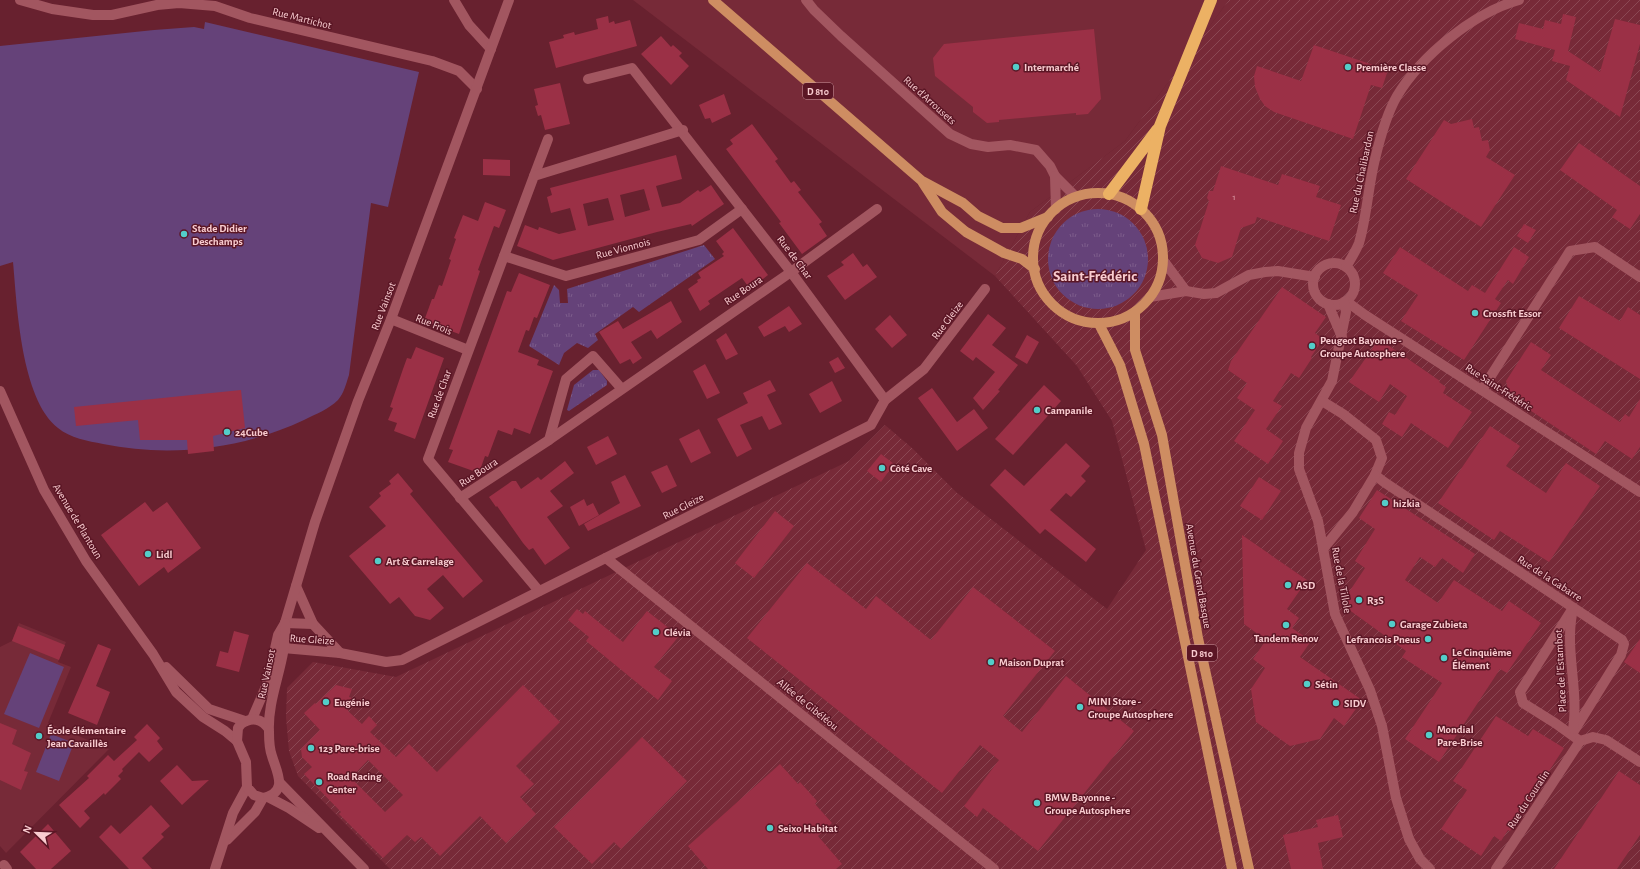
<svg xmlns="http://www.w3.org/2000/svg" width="1640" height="869" viewBox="0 0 1640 869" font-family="'Alegreya Sans',sans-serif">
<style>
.built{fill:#772a38}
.industrial{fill:url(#industrial-furrows)}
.grass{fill:url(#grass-tufts)}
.pitch{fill:#654279}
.building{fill:#9b3046;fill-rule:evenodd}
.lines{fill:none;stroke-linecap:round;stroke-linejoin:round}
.street{stroke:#a25660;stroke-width:10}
.secondary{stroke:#a25660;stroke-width:10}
.primary{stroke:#ce8d62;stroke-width:10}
.highway{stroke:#ecb164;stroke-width:12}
.poi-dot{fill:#53cdc9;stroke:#5b1625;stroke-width:1.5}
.labels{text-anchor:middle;stroke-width:3;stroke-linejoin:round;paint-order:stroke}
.number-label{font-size:9px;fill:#e2a5ae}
.shield{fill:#5b1625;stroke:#ca959d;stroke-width:1}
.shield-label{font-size:10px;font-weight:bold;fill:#f9ccd0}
.street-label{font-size:11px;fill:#f9ccd0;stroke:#5b1625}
.poi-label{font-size:11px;font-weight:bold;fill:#f9ccd0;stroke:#5b1625;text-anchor:start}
.district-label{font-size:15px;font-weight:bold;fill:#f9ccd0;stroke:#5b1625}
</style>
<defs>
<pattern id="industrial-furrows" width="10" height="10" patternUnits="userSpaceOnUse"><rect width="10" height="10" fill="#772a38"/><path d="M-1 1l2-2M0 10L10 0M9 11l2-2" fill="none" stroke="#8b4854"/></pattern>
<pattern id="grass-tufts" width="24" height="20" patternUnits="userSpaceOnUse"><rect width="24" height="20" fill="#654279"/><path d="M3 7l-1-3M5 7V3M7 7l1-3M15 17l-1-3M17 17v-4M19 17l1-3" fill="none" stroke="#7c5c8b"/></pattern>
</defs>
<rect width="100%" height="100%" fill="#68212f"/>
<g class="built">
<polygon points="633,0 1229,0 1125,141 1030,212 995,276"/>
<polygon points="19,623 66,642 58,662 71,667 48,723 109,749 6,853 0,846 0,647 12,641"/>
</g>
<polygon class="industrial" points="1229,0 1640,0 1640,869 390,869 298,776 289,751 286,717 287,688 313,662 396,677 849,461 885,425 912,448 956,492 1107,609 1146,550 1112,421 1077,366 995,276 1030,212 1125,141"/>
<g class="grass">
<circle cx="1098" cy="259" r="50"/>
<polygon points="704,245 715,259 639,312 633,307 595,334 598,340 588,348 577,343 564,353 559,365 529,346 554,285 559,290 560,303 568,303 567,289"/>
<polygon points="593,370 599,370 607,381 607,385 569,411 567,410 574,385"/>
</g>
<g class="pitch">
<path d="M205,22L419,72L388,207L371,203L349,375C346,384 344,393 338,400C329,409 316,414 304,420C242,449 171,458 103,444C88,441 70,438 58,428C21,399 17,306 13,262L0,266V46L154,30L194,27L204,29Z"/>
<polygon points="30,653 64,667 39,728 4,714"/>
<polygon points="51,734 74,743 59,781 36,772"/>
</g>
<g class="building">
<polygon points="1563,14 1576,17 1568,51 1600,72 1615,19 1640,25 1640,44 1620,117 1566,80 1570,66 1552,61 1555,50 1515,39 1519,23 1543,29 1545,20 1561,24"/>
<polygon points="608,16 609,23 614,21 615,24 630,20 637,46 556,68 549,42 564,38 563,35 574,32 575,35 598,29 596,19"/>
<polygon points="1094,29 1101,99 1088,114 1076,115 1076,113 999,120 999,122 987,123 973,112 973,107 935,76 933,58 944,44"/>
<polygon points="661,36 671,47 673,45 682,53 679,56 689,66 671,85 641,54"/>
<polygon points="1314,45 1388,70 1382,88 1371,85 1353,139 1274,112 1265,106 1260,99 1255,87 1254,76 1257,66 1301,81"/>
<polygon points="560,83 570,124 545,130 541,115 538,116 535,106 538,105 534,89"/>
<polygon points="724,94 731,114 712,123 710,118 705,119 699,105"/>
<polygon points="1472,119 1474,128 1479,127 1482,141 1488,140 1490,150 1486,157 1515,175 1481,227 1406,179 1444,120 1451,124"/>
<polygon points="752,124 778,159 775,161 791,183 794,181 801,190 798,192 822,222 819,224 827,236 802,254 779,223 781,222 726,149 733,144 730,140"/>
<polygon points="1579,143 1640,186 1640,214 1630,229 1612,217 1617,210 1560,170"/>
<path d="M676,155L682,179L656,186L662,207L680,203L698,190L700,192L711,185L724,204L692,226L691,224L657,232L553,260L517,246L525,225L538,230L539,227L559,234L576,230L570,208L551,213L547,197L552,195L550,188ZM644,189L650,210L625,217L620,195ZM608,198L614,220L588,226L583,204Z"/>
<polygon points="483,159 510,160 510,176 483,175"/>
<polygon points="1221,166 1278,185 1282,174 1320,186 1316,197 1341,205 1329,241 1257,217 1255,223 1241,228 1232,257 1218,263 1202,258 1195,245 1209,201 1207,198 1209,191 1213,191"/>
<polygon points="485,202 506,210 499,228 494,226 478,270 480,271 459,334 424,321 432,299 434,299 439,285 442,286 451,260 449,259 456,239 454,238 463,215 478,221"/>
<polygon points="1524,224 1536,230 1528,243 1517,236"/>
<polygon points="733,228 768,275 750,289 742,278 708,301 710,304 700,311 688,289 698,282 697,280 701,278 698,273 724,256 722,254 724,252 716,241"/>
<polygon points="1400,247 1468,291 1472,285 1485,293 1514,247 1529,257 1513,284 1508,280 1495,299 1501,303 1464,360 1401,321 1418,295 1383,273"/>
<polygon points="853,253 863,267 867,264 877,277 845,300 827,276 844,265 841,262"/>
<polygon points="519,273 550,285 537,318 534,317 529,331 526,330 518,352 539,360 537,365 553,371 530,434 514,428 512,435 498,430 488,457 485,456 479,473 448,462 453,450 449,449 507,291 511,292"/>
<polygon points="1282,287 1326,317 1315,333 1323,339 1311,357 1312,358 1299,378 1291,373 1273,401 1282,406 1266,429 1283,441 1268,464 1234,441 1255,410 1237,398 1247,383 1228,370 1231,361"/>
<polygon points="1579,296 1620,321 1628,307 1640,315 1640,379 1559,328"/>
<polygon points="671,301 682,322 657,339 651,330 631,342 642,358 633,364 630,359 620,364 599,332 618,321 623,329"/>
<polygon points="789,306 802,324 789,332 785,326 764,337 758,327"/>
<polygon points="988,314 1006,328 992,345 1018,365 998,390 1000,391 983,410 973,398 995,372 976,357 973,361 960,351"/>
<polygon points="890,315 907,335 892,348 875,329"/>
<polygon points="726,333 738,354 726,360 716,340"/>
<polygon points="1027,335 1039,342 1027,364 1015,357"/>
<polygon points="1379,339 1440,381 1439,382 1446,387 1443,393 1472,412 1448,448 1411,423 1402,437 1382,424 1389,412 1395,415 1407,396 1390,384 1379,402 1349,382"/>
<polygon points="1531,342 1551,355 1541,370 1620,422 1625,414 1629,417 1640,399 1640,447 1632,459 1605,441 1596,454 1510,397 1506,381"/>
<polygon points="416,347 444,358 415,439 394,431 397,423 388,420 393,408 390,407 403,369 407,358 411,359"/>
<polygon points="838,357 845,368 835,373 829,362"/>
<polygon points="705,364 720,393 707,399 693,371"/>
<polygon points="770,380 776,391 767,395 782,424 769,430 762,416 740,425 752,449 737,457 717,419 748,403 743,393"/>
<polygon points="832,381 842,401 820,413 809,394"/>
<polygon points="1044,385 1061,401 1013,455 995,439"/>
<polygon points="932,388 957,422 974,409 988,428 957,451 918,398"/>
<polygon points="241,390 245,428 213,436 214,451 188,454 187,440 140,440 138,420 76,426 74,407"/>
<polygon points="1490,426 1520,446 1506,466 1546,493 1566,463 1600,486 1549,562 1500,531 1494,540 1438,503"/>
<polygon points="699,429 711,453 691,463 679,439"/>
<polygon points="608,436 617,454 596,465 587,447"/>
<polygon points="1066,443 1090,466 1081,476 1086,481 1071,497 1066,493 1050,510 1096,549 1086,562 1045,529 1040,534 990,485 1005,469 1024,486"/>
<polygon points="881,454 894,464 881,482 867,471"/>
<polygon points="565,461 574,473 550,491 563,506 547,517 570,548 545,565 533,548 529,550 523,543 497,506 496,507 489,497 512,481 516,481 521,489 538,477 541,480"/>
<polygon points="667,465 677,486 662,493 651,472"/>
<polygon points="398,473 413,491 410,494 483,581 463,598 443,575 427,589 444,608 430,620 415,616 399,597 390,604 349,556 386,526 369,507 381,496 379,493 391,484 389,481"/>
<polygon points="625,475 641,506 588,531 584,524 620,503 611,482"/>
<polygon points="1259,477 1281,491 1262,520 1240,506"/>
<polygon points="1377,490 1475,554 1463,573 1442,558 1435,567 1420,557 1405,580 1438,603 1454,580 1502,611 1509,601 1541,623 1507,673 1500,669 1439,762 1405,739 1442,683 1402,657 1406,651 1341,604 1365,568 1355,561 1375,529 1359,518"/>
<polygon points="584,499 587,506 593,503 599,515 579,526 570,507"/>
<polygon points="145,502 153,512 167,502 201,548 168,573 164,567 139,586 101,535"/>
<polygon points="775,511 794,526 754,578 735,563"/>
<polygon points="1242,535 1307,580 1287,609 1299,618 1292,628 1311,641 1300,657 1362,700 1344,726 1334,718 1320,739 1290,746 1256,722 1251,689 1265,668 1253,659 1266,640 1244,624"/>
<polygon points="807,563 866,609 876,596 931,640 973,587 1055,651 1003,716 1022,732 1066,676 1134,731 1038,851 983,808 977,817 964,806 999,760 980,745 942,793 747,638"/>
<polygon points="577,609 583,614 585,611 623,642 647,611 679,636 654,667 672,681 658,700 586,641 589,637 568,620"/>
<polygon points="18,626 65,645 59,660 12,641"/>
<polygon points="234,631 249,635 239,672 216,666 220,651 228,653"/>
<polygon points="1640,639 1640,673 1624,662"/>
<polygon points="98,644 111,649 96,686 110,692 97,725 68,713"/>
<path d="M336,685L352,689L349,697L352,698L348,711L362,724L369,716L377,725L370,732L396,757L409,744L437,772L523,685L560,722L516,766L534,784L520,797L536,814L506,843L480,816L440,856L421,837L415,842L407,835L383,858L339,814L341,812L304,774L312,767L302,757L301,749L320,730L304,713L315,703L316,704ZM368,760L403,795L385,812L351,778Z"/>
<polygon points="1496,716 1528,736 1533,729 1564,748 1510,831 1508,830 1501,841 1494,836 1481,856 1441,829 1467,790 1453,781"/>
<polygon points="0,723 17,730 12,744 31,753 24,771 28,772 21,790 0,780"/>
<polygon points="147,724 160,738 157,741 163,749 149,762 139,752 122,769 123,771 118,776 121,779 105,795 104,793 84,811 90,818 80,828 59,805 89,778 87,776 108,755 114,761 137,740 134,737"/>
<polygon points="642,737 687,781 621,849 614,842 592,864 554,827"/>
<polygon points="780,764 798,784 800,782 817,801 815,804 832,823 818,836 842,864 836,869 708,869 688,846"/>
<polygon points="177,765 192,781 209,780 182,805 160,781"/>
<polygon points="1619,771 1640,785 1640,835 1617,869 1554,869"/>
<polygon points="151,805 170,826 161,834 164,837 142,858 152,869 129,869 99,837 111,825 120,834"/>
<polygon points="1338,815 1343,837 1318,843 1323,869 1291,869 1283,835 1318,827 1316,820"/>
<polygon points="48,824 71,851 51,869 36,869 20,852"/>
</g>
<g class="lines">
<g class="street">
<polyline points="20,0 52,9 93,15 112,15 157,5 179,3 215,6 250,18 432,61 459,71 477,89"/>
<polyline points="454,0 469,25 491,49"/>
<polyline points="588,79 632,68 791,272 885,400"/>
<polyline points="534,176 548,139"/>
<polyline points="504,256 566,276 699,240 742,209"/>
<polyline points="1163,260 1186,291"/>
<circle cx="1334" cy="284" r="21"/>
<path d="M1346,267C1350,260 1356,251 1359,243C1367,216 1368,187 1375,159C1380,138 1386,115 1397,96C1421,56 1473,13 1519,0"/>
<polyline points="1150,297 1186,291 1204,294 1216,293 1249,275 1265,272 1278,271 1315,277"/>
<polyline points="1346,301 1365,315 1640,492"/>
<polyline points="1344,302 1346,312 1332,381 1306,428 1299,453 1299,469 1318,521 1335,614 1370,690 1382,726 1396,798 1409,839 1420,859 1430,869"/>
<polyline points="1328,304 1342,337"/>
<polyline points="391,319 468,350"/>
<polyline points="1482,390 1570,251 1595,247 1640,277"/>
<polyline points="1322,401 1343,414 1376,440 1382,458 1375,475 1384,482 1622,640 1624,644 1621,655 1572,734"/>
<polyline points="549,440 566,379 593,356 621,388"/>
<polyline points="460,498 549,440 791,272 877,209"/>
<polyline points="1323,549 1353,512 1375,475"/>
<polyline points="606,558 994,869"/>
<polyline points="296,586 313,624 340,653"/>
<polyline points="539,591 428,459 534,176 683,130"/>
<polyline points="1573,608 1520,692 1523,703 1555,723 1580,741"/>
<path d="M1572,614C1565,652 1579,690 1573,729"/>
<polyline points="285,623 313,624"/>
<polyline points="283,648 340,653 386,662 402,660 871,425 885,400 924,369 985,289"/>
<polyline points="1580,741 1593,737 1606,740 1640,762"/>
<polyline points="227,840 255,812 263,798"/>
<polyline points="4,865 7,869"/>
<polyline points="215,869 233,813 247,787"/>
<polyline points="1496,869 1580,741"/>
</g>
<g class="secondary">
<polyline points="806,0 814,10 841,36 950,134 971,144 988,147 1010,145 1036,150 1050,166 1055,176 1076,197"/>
<polyline points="1055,176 1056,209"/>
<polyline points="0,391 44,490 86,561 153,654 176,692 203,717 225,731 237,741"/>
<polyline points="166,667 209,709 245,721"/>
<polyline points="252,719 267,684 278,635 285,623 315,522 358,401 391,319 509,0"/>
<path d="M269,729C262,719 252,716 241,724L238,728L237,741L246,762L247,787L254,795L263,798C289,792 277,773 272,756C269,748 269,740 269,732C267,695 288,660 285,623"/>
<polyline points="280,783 364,869"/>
<polyline points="268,797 289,808 319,828"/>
</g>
<g class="primary">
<polyline points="713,0 922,181 963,203 978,216 1002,228 1021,228 1048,217"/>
<polyline points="923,183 942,212 966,232 1004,253 1022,259 1035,269"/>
<circle cx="1098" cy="258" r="65"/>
<polyline points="1135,312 1135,350 1162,435 1198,638 1249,869"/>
<polyline points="1099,324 1120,365 1144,444 1232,869"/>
</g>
<g class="highway">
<polyline points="1109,194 1157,130"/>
<polyline points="1141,209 1160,126 1211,0"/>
</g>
</g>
<g class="poi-dot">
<circle cx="1016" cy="67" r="4"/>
<circle cx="1348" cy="67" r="4"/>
<circle cx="184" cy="234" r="4"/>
<circle cx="1475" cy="313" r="4"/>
<circle cx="1312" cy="346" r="4"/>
<circle cx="1037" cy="410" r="4"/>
<circle cx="227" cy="432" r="4"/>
<circle cx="882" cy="468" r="4"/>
<circle cx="1385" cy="503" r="4"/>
<circle cx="148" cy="554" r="4"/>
<circle cx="378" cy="561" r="4"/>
<circle cx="1288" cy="585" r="4"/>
<circle cx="1359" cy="600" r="4"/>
<circle cx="1392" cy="624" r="4"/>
<circle cx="1286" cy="625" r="4"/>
<circle cx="656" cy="632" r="4"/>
<circle cx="1428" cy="639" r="4"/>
<circle cx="1444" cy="658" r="4"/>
<circle cx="991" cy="662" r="4"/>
<circle cx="1307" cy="684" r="4"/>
<circle cx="326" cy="702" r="4"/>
<circle cx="1336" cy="703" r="4"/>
<circle cx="1080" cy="707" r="4"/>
<circle cx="1429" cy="735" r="4"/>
<circle cx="39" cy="736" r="4"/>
<circle cx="311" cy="748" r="4"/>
<circle cx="319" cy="782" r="4"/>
<circle cx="1037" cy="803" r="4"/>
<circle cx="770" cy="828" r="4"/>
</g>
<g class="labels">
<g class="number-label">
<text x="1234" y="200">1</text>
</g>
<g class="shield">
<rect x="803" y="83" width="30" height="16" rx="3"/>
<rect x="1187" y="645" width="30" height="16" rx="3"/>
</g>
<g class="shield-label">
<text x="818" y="95">D 810</text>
<text x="1202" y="657">D 810</text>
</g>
<g class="street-label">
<text transform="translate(302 18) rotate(14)" y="4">Rue Martichot</text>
<text transform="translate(930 100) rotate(42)" y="4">Rue d'Arrousets</text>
<text transform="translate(1361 172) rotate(-78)" y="4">Rue du Chalibardon</text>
<text transform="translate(623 248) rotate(-15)" y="4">Rue Vionnois</text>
<text transform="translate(795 257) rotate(53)" y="4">Rue de Char</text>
<text transform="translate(743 290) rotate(-34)" y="4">Rue Boura</text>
<text transform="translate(383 306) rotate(-69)" y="4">Rue Vainsot</text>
<text transform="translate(947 320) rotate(-53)" y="4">Rue Gleize</text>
<text transform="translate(434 324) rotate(22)" y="4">Rue Frois</text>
<text transform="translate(1499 387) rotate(33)" y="4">Rue Saint-Frédéric</text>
<text transform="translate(439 394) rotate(-70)" y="4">Rue de Char</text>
<text transform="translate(478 472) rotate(-33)" y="4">Rue Boura</text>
<text transform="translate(683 506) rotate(-27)" y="4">Rue Gleize</text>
<text transform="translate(78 521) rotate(59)" y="4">Avenue de Plantoun</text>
<text transform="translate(1199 576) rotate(80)" y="4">Avenue du Grand Basque</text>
<text transform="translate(1550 578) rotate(33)" y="4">Rue de la Gabarre</text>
<text transform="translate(1342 580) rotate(79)" y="4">Rue de la Tillole</text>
<text transform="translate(312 639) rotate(4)" y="4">Rue Gleize</text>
<text transform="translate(1560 671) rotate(-93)" y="4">Place de l'Estambot</text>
<text transform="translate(266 674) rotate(-78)" y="4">Rue Vainsot</text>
<text transform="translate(808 704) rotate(39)" y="4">Allée de Gibéléou</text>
<text transform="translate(1528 799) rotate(-57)" y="4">Rue du Couralin</text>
</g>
<g class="poi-label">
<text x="1024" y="71">Intermarché</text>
<text x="1356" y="71">Première Classe</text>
<text x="192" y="232">Stade Didier<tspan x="192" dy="13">Deschamps</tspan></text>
<text x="1483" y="317">Crossfit Essor</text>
<text x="1320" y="344">Peugeot Bayonne -<tspan x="1320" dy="13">Groupe Autosphere</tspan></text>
<text x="1045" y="414">Campanile</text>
<text x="235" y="436">24Cube</text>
<text x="890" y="472">Côté Cave</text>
<text x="1393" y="507">hizkia</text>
<text x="156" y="558">Lidl</text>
<text x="386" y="565">Art &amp; Carrelage</text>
<text x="1296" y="589">ASD</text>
<text x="1367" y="604">R3S</text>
<text x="1400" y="628">Garage Zubieta</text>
<text x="664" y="636">Clévia</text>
<text x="1286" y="642" text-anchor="middle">Tandem Renov</text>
<text x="1420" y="643" text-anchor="end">Lefrancois Pneus</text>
<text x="1452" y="656">Le Cinquième<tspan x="1452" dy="13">Élément</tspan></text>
<text x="999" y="666">Maison Duprat</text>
<text x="1315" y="688">Sétin</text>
<text x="1088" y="705">MINI Store -<tspan x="1088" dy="13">Groupe Autosphere</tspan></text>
<text x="334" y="706">Eugénie</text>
<text x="1344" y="707">SIDV</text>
<text x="1437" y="733">Mondial<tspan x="1437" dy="13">Pare-Brise</tspan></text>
<text x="47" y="734">École élémentaire<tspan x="47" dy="13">Jean Cavaillès</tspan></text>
<text x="319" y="752">123 Pare-brise</text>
<text x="327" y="780">Road Racing<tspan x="327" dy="13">Center</tspan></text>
<text x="1045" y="801">BMW Bayonne -<tspan x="1045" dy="13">Groupe Autosphere</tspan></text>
<text x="778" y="832">Seixo Habitat</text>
</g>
<g class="district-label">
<text x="1095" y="281">Saint-Frédéric</text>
</g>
</g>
<g transform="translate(36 833) rotate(293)" stroke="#5b1625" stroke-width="3" paint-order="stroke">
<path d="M0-3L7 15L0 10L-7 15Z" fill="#f9ccd0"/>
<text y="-6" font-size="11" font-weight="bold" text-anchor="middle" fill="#f9ccd0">N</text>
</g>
</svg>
